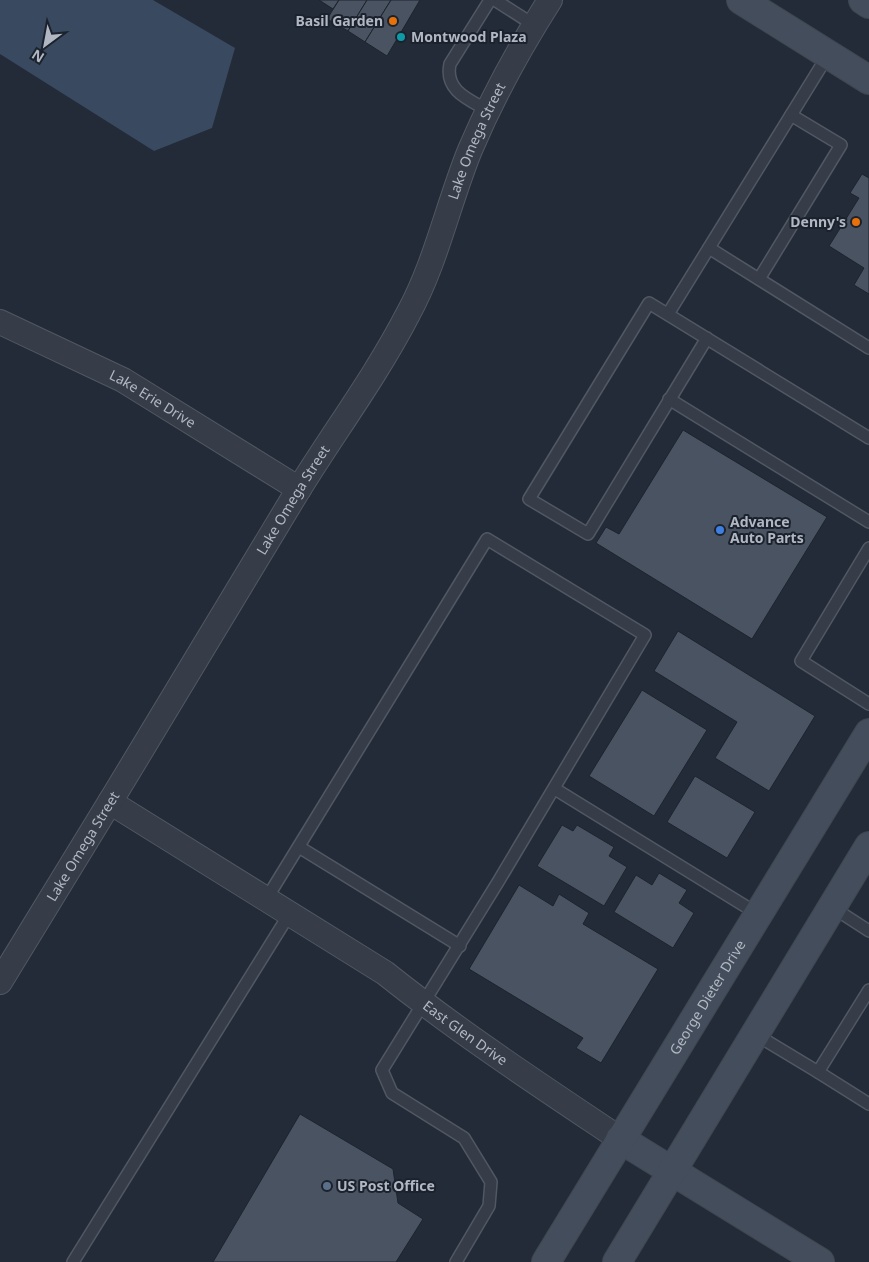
<svg xmlns="http://www.w3.org/2000/svg" width="869" height="1262" viewBox="0 0 869 1262" font-family="'Noto Sans',sans-serif">
<style>
.water{fill:#394960}
.building{fill:#495361;stroke:#1d242f}
.lines{fill:none;stroke-linecap:round;stroke-linejoin:round}
.lane-casing{stroke:#515863;stroke-width:14}
.street-casing{stroke:#515863;stroke-width:26}
.secondary-casing{stroke:#3f4651;stroke-width:30}
.lane{stroke:#363d48;stroke-width:11}
.street{stroke:#363d48;stroke-width:24}
.secondary{stroke:#444d5b;stroke-width:28}
.food-dot{fill:#e8710a;stroke:#1b222d;stroke-width:2}
.culture-dot{fill:#0f9aa8;stroke:#1b222d;stroke-width:2}
.shop-dot{fill:#3f7fe0;stroke:#1b222d;stroke-width:2}
.service-dot{fill:#5c6f8a;stroke:#1b222d;stroke-width:2}
.labels{text-anchor:middle;stroke-width:4;stroke-linejoin:round;paint-order:stroke}
.poi-label{font-size:14px;font-weight:bold;fill:#b1b8c4;stroke:#1b222d;text-anchor:start}
.street-label{font-size:14px;fill:#b1b8c4;stroke:#1b222d}
</style>
<rect width="100%" height="100%" fill="#232b38"/>
<polygon class="water" points="0,0 153,0 235,48 212,128 154,151 0,54"/>
<g class="building">
<polygon points="319,0 339,0 333,9"/>
<polygon points="339,0 367,0 348,31 327,19"/>
<polygon points="367,0 391,0 365,42 348,31"/>
<polygon points="391,0 420,0 387,56 365,42"/>
<polygon points="862,174 869,178 869,294 854,285 864,268 829,246 859,198 850,193"/>
<polygon points="683,430 827,517 752,639 596,543 606,527 619,534"/>
<polygon points="678,631 815,716 769,791 715,758 737,722 654,671"/>
<polygon points="642,690 707,730 654,816 589,776"/>
<polygon points="695,776 755,812 727,858 667,822"/>
<polygon points="562,825 573,831 577,825 614,847 609,856 627,867 604,906 537,866"/>
<polygon points="659,873 687,890 679,903 694,913 673,948 614,912 636,875 652,885"/>
<polygon points="519,885 553,906 559,894 589,913 583,924 658,969 601,1063 576,1048 583,1038 469,969"/>
<polygon points="300,1114 393,1169 398,1203 423,1219 396,1262 213,1262"/>
</g>
<g class="lines">
<defs>
<g id="lane">
<polyline points="495,0 534,25"/>
<path d="M489,111C470,100 444,91 450,64L490,0"/>
<polyline points="791,115 828,55"/>
<polyline points="709,248 869,348"/>
<polyline points="668,314 791,115 841,145 759,279"/>
<polyline points="707,338 588,534 529,499 649,303 869,438"/>
<polyline points="669,399 869,522"/>
<polyline points="869,548 801,661 869,704"/>
<polyline points="555,789 758,914"/>
<polyline points="299,847 460,946"/>
<polyline points="267,898 487,539 645,635 498,882 382,1070 392,1093 464,1138 491,1182 489,1206 456,1262"/>
<polyline points="832,907 869,931"/>
<polyline points="755,1034 818,1072 869,990"/>
<polyline points="818,1072 869,1104"/>
<polyline points="73,1262 290,913"/>
</g>
<g id="street">
<path id="s1" d="M0,322L123,380L299,489"/>
<path id="s2" d="M110,802L385,973C460,1033 541,1086 620,1139"/>
<path id="s3" d="M0,982C99,821 197,659 294,497C331,436 375,378 408,314C436,263 448,204 470,150C492,98 520,47 550,0"/>
</g>
<g id="secondary">
<polyline points="741,0 869,80"/>
<polyline points="863,0 869,4"/>
<polyline points="620,1139 820,1262"/>
<path id="s4" d="M546,1262L869,733"/>
<polyline points="617,1262 869,846"/>
</g>
</defs>
<use href="#lane" class="lane-casing"/>
<use href="#street" class="street-casing"/>
<use href="#secondary" class="secondary-casing"/>
<use href="#lane" class="lane"/>
<use href="#street" class="street"/>
<use href="#secondary" class="secondary"/>
</g>
<g class="food-dot">
<circle cx="393" cy="21" r="5"/>
<circle cx="856" cy="222" r="5"/>
</g>
<circle class="culture-dot" cx="401" cy="37" r="5"/>
<circle class="shop-dot" cx="720" cy="530" r="5"/>
<circle class="service-dot" cx="327" cy="1186" r="5"/>
<g class="labels">
<g class="poi-label">
<text x="383" y="26" text-anchor="end">Basil Garden</text>
<text x="411" y="42">Montwood Plaza</text>
<text x="846" y="227" text-anchor="end">Denny's</text>
<text x="730" y="527">Advance<tspan x="730" dy="16">Auto Parts</tspan></text>
<text x="337" y="1191">US Post Office</text>
</g>
<g class="street-label">
<text dy="5" stroke="none"><textPath href="#s3" startOffset="969">Lake Omega Street</textPath></text>
<text dy="5" stroke="none"><textPath href="#s1" startOffset="171">Lake Erie Drive</textPath></text>
<text dy="5" stroke="none"><textPath href="#s3" startOffset="564">Lake Omega Street</textPath></text>
<text dy="5" stroke="none"><textPath href="#s3" startOffset="159">Lake Omega Street</textPath></text>
<text dy="5" stroke="none"><textPath href="#s4" startOffset="310">George Dieter Drive</textPath></text>
<text dy="5" stroke="none"><textPath href="#s2" startOffset="424">East Glen Drive</textPath></text>
</g>
</g>
<g transform="translate(45 45) rotate(212)" stroke="#1b222d" stroke-width="4" paint-order="stroke">
<path d="M0-4L9 19L0 12L-9 19Z" fill="#b1b8c4"/>
<text y="-8" font-size="14" font-weight="bold" text-anchor="middle" fill="#b1b8c4">N</text>
</g>
</svg>
